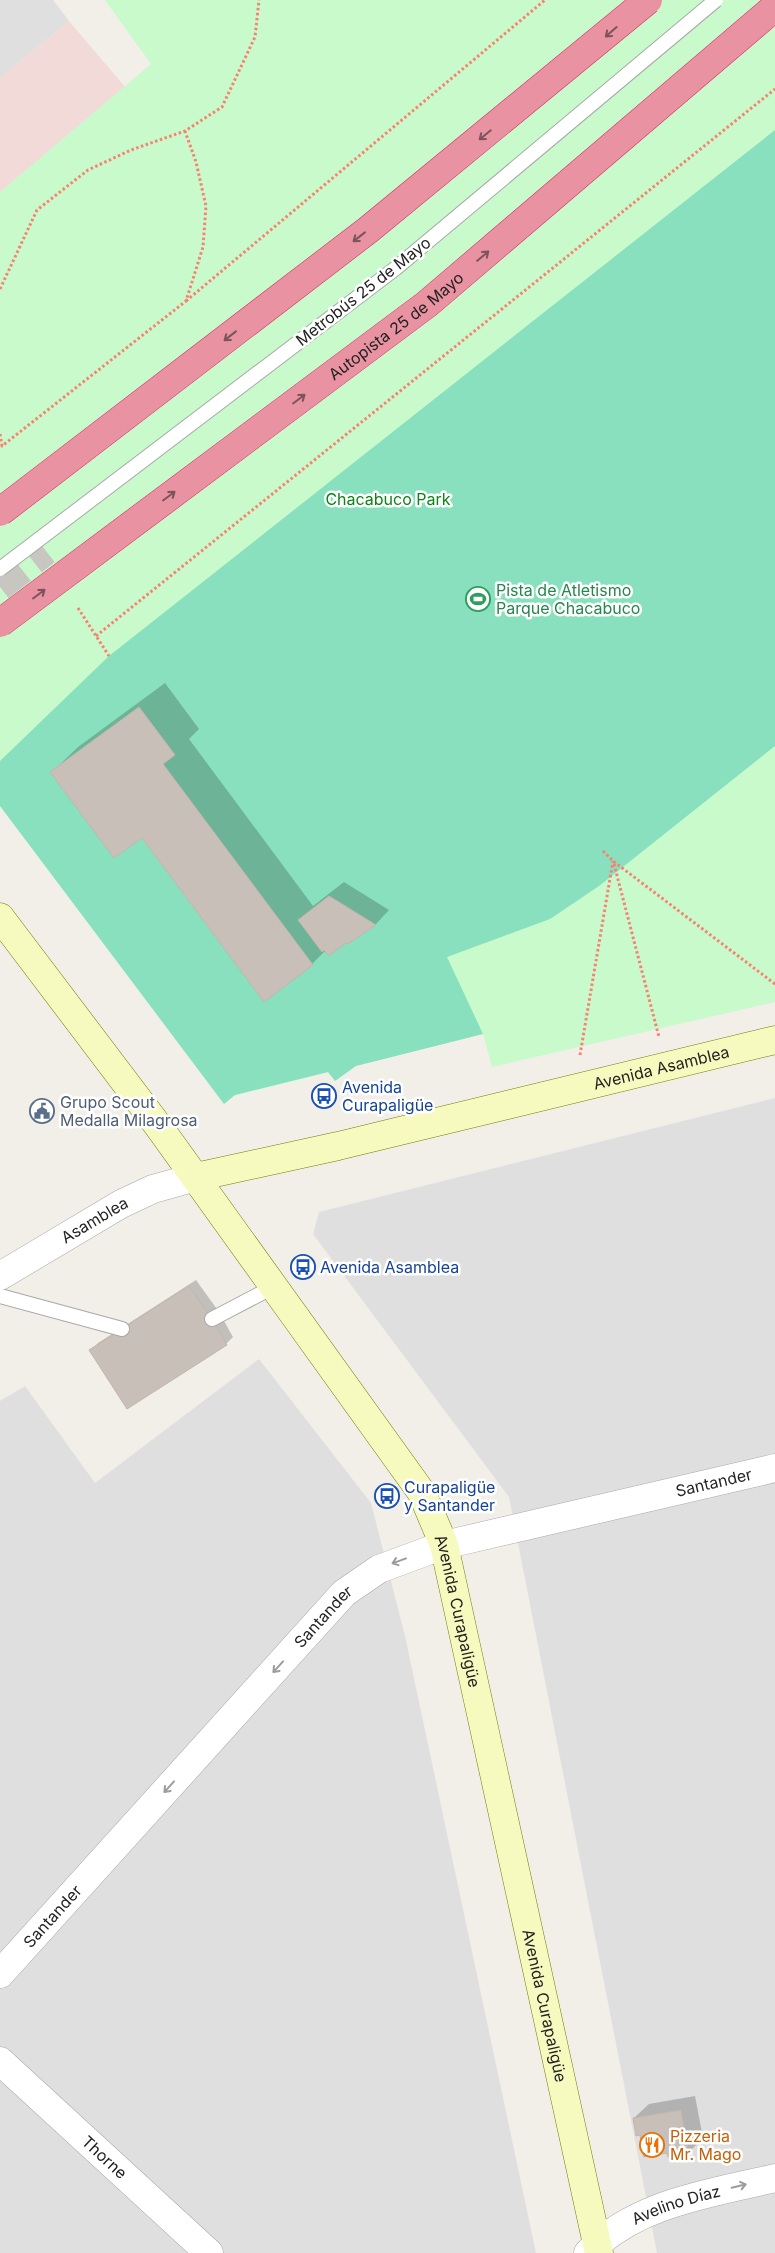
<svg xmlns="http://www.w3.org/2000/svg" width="775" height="2253" viewBox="0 0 775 2253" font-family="Inter,sans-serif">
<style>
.residential{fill:#e0dfdf}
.commercial{fill:#f2dad9}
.park{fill:#c8facc}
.pitch{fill:#88e0be}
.shadow{fill:#0003}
.building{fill:#c7bfb8;stroke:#c4b6ab}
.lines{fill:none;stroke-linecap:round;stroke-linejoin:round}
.street-tunnel{stroke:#c8c6c1;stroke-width:28;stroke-dasharray:28 14;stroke-linecap:butt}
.lane-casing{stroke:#a9a9a9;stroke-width:16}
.street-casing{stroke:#a9a9a9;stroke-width:29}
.secondary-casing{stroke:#707d05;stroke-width:29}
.path{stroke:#fa8072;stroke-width:3;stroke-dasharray:2.5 2.5;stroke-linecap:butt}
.lane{stroke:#fff;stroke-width:14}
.street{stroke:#fff;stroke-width:28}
.secondary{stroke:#f7fabf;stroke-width:28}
.lane-bridge-casing{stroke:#a9a9a9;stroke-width:16;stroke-linecap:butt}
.highway-bridge-casing{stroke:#dc2a67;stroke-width:29;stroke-linecap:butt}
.lane-bridge{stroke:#fff;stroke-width:14}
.highway-bridge{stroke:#e892a2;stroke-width:28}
.oneway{stroke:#7b545c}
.oneway2{stroke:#9c9c9c}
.labels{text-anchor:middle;stroke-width:5;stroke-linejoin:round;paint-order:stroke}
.street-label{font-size:16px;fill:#222;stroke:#fff}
.park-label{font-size:16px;fill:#0c8416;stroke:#fff}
.leisure-label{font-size:16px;fill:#27864d;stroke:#fff;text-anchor:start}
.transit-label{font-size:16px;fill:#164399;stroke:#fff;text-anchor:start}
.service-label{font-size:16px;fill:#4e5e75;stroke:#fff;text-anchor:start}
.food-label{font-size:16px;fill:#c56008;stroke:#fff;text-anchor:start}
</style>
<rect width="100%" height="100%" fill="#f2efe9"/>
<g class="residential">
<polygon points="0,0 53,0 69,21 0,78"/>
<polygon points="775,1098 775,2253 657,2253 509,1497 313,1234 319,1212"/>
<polygon points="259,1359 371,1503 405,1636 536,2253 0,2253 0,1401 25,1386 95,1483"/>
</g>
<polygon class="commercial" points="69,21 126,88 0,192 0,78"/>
<polygon class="park" points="105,0 775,0 775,1002 492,1067 483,1034 233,1096 215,1089 0,806 0,192 151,64"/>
<polygon class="pitch" points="775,130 775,746 599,886 550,919 447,957 483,1034 356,1066 335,1081 328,1072 235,1095 224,1104 0,806 0,761 109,656"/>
<g class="shadow">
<polygon points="165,683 199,729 189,739 313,906 344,882 389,910 376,924 348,943 346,941 326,950 312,964 142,836 52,772 78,747"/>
<polygon points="196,1280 219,1312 233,1337 226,1344 91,1351 98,1343"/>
<polygon points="695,2096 703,2138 688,2153 668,2152 641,2134 634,2118 649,2104"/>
</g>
<g class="building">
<polygon points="139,707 175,755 163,764 313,965 264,1002 142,838 114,858 50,772"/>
<polygon points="329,896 376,925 348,944 346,943 329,956 324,950 322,952 298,920"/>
<polygon points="189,1286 212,1319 227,1345 127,1409 89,1350"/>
<polygon points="681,2110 689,2154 668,2157 667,2153 644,2157 640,2135 636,2136 633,2118"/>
</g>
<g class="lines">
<polyline class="street-tunnel" points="0,587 46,551"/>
<defs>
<g id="lane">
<polyline points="0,1296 122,1329"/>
<polyline points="212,1319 275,1286"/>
</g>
<g id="street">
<path id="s1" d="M0,1276L121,1204L153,1189L196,1177"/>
<path id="s2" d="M0,1974L344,1593L379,1569L444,1545L775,1468"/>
<path id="s3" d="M0,2061L209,2253"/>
<path id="s4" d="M588,2253C635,2203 712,2193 775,2178"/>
</g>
<g id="secondary">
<path id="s5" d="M0,917L159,1127L422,1493L444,1545L599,2253"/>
<path id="s6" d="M196,1177L338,1146L775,1040"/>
</g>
</defs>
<use href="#lane" class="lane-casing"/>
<use href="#street" class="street-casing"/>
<use href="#secondary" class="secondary-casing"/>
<g class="path">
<polyline points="0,289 37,210 88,170 131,150 185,131 222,107 255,37 259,0"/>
<polyline points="186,301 545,0"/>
<polyline points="0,434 2,446 186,301 203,247 206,206 196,162 185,131"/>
<polyline points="78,608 109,656"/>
<polyline points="96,636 775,89"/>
<polyline points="603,851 613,861 775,984"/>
<polyline points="614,864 659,1037"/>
<polyline points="580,1055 613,861"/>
</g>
<use href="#lane" class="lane"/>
<use href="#street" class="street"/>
<use href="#secondary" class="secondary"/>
<defs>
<polyline id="lane-bridge" points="0,569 396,268 716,0"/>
<g id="highway-bridge">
<polyline points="0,512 368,230 648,0"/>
<path id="s7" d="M0,623L427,304L775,7"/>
</g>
</defs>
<use href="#lane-bridge" class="lane-bridge-casing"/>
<use href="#highway-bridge" class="highway-bridge-casing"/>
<use href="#lane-bridge" class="lane-bridge"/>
<use href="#highway-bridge" class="highway-bridge"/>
</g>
<defs><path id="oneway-shaft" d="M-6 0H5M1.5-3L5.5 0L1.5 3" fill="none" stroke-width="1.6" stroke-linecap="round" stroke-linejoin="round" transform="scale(1.25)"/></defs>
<g class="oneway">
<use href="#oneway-shaft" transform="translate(611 32) rotate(139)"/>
<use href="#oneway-shaft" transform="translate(485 135) rotate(141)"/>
<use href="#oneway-shaft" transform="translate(359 237) rotate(142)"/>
<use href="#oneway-shaft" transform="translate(483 256) rotate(-40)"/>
<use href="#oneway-shaft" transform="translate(230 336) rotate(142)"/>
<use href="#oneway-shaft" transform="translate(299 399) rotate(-37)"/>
<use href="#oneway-shaft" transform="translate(169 496) rotate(-37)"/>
<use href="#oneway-shaft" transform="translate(39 594) rotate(-37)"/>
</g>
<g class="oneway2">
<use href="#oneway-shaft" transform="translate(399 1561) rotate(160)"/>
<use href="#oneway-shaft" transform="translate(278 1667) rotate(132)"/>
<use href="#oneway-shaft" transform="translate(169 1787) rotate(132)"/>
<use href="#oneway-shaft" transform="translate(739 2186) rotate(-13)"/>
</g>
<defs>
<symbol id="stadium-ring" viewBox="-11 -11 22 22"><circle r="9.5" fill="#fff" stroke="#2e9e5b" stroke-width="1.5"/><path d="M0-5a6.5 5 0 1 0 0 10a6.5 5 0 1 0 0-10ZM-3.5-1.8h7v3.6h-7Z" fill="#2e9e5b"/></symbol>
<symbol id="bus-ring" viewBox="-11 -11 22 22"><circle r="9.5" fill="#fff" stroke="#1a4fb4" stroke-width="1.5"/><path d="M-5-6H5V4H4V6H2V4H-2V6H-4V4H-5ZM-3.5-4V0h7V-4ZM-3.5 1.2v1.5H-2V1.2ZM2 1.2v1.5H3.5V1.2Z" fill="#1a4fb4"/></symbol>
<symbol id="civic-ring" viewBox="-11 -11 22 22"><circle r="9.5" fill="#fff" stroke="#5c6f8a" stroke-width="1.5"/><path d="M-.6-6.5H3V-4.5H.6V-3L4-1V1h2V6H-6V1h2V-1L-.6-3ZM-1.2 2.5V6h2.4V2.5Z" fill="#5c6f8a"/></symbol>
<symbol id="restaurant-ring" viewBox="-11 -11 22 22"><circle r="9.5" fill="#fff" stroke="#e8710a" stroke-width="1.5"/><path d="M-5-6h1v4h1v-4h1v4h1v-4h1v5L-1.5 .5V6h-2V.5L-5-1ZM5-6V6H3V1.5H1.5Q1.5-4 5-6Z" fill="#e8710a"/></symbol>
</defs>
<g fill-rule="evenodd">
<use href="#stadium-ring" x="464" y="585" width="28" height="28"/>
<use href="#bus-ring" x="310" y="1082" width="28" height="28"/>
<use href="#civic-ring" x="28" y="1097" width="28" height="28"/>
<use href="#bus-ring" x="289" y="1253" width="28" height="28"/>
<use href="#bus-ring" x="373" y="1482" width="28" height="28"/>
<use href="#restaurant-ring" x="638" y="2131" width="28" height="28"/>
</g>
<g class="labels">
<g class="street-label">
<text transform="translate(363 291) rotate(-38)" y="6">Metrobús 25 de Mayo</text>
<text dy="6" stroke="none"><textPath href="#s7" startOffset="495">Autopista 25 de Mayo</textPath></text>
<text dy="6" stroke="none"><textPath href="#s6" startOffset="478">Avenida Asamblea</textPath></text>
<text dy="6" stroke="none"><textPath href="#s1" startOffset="110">Asamblea</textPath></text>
<text dy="6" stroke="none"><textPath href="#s2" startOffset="902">Santander</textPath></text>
<text dy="6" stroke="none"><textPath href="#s5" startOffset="838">Avenida Curapaligüe</textPath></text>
<text dy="6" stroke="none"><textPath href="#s2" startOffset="482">Santander</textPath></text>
<text dy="6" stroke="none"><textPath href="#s2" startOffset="78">Santander</textPath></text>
<text dy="6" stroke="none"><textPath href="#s5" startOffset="1242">Avenida Curapaligüe</textPath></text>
<text dy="6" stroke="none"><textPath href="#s3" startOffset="142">Thorne</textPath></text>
<text dy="6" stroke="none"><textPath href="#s4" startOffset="102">Avelino Díaz</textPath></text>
</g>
<g class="park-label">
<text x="388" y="505">Chacabuco Park</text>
</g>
<g class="leisure-label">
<text x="496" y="596">Pista de Atletismo<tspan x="496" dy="18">Parque Chacabuco</tspan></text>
</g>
<g class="transit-label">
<text x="342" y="1093">Avenida<tspan x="342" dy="18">Curapaligüe</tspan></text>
<text x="320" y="1273">Avenida Asamblea</text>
<text x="404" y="1493">Curapaligüe<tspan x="404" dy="18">y Santander</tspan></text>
</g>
<g class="service-label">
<text x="60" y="1108">Grupo Scout<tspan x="60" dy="18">Medalla Milagrosa</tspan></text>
</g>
<g class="food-label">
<text x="670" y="2142">Pizzeria<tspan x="670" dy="18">Mr. Mago</tspan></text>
</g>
</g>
</svg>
